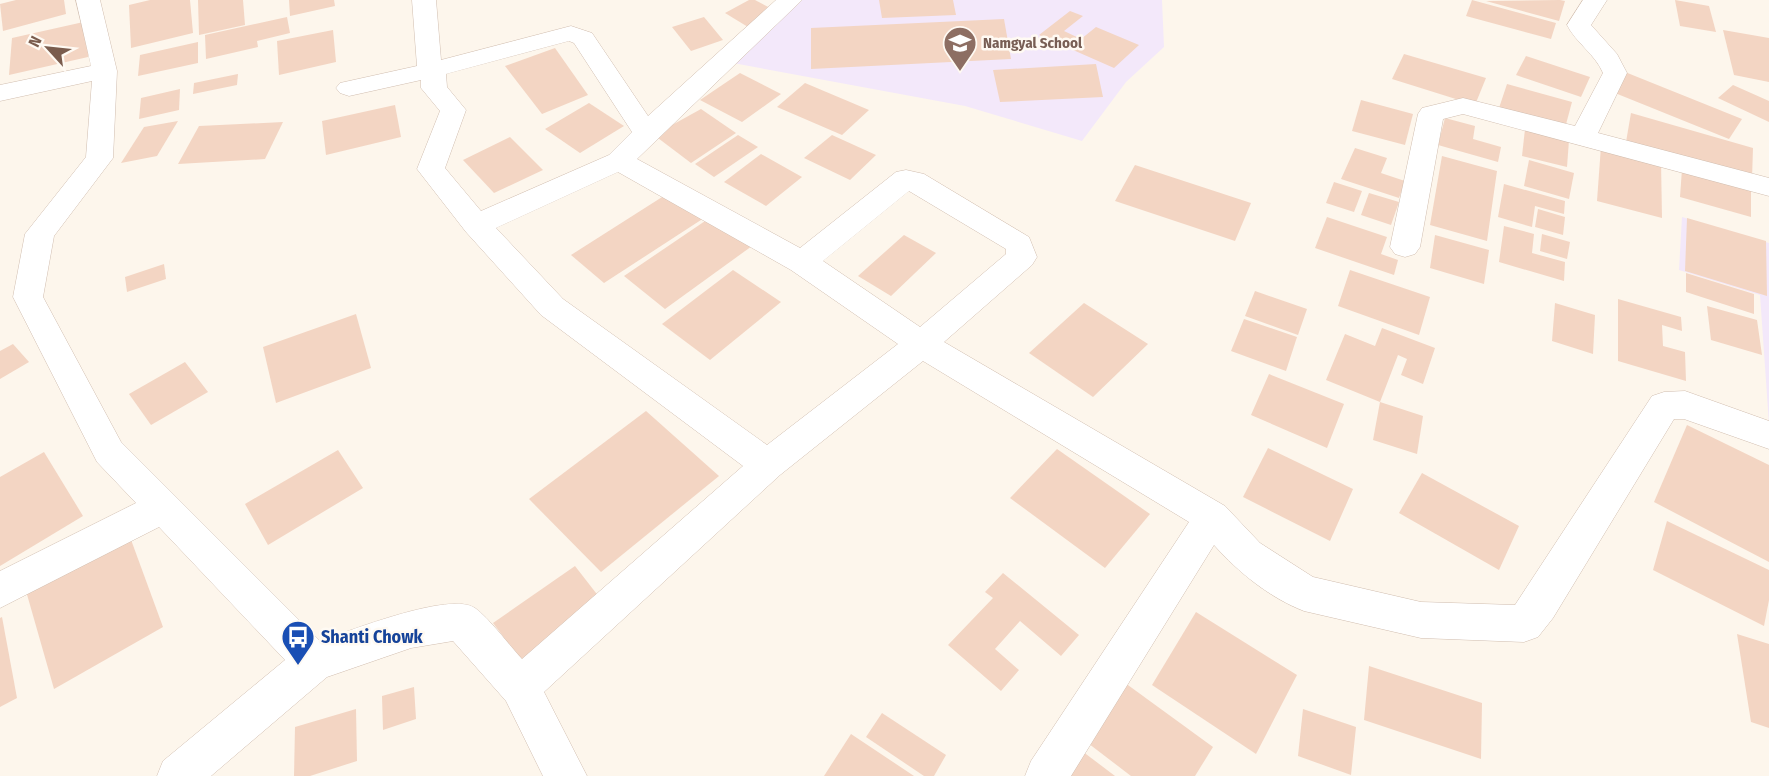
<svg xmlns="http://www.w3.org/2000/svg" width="1769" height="776" viewBox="0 0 1769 776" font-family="'Fira Sans Condensed',sans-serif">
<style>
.education{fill:#f3e8fa}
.building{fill:#f3d5c3}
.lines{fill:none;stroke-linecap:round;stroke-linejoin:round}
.minor-casing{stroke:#d1beb0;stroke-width:1}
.minor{fill:#fff;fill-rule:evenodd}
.labels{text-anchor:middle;stroke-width:5;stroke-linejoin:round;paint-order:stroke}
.far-education-label{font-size:15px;font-weight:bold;fill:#785e54;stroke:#fffaf3;text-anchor:start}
.transit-label{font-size:18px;font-weight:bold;fill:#164399;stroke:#fffaf3;text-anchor:start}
</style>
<rect width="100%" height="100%" fill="#fdf6ec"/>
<g class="education">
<polygon points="795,0 1162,0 1164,47 1126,82 1082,141 965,106 733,63"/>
<polygon points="1682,217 1769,243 1769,424 1760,295 1679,270"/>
</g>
<g class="building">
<polygon points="16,0 64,0 66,14 3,31 0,4"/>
<polygon points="150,0 190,0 193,33 131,48 129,5"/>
<polygon points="198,0 243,0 245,25 199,35"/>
<polygon points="289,0 334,0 335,6 290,16"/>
<polygon points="749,0 755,0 774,10 748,27 725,13"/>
<polygon points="879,0 953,0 956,15 882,18"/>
<polygon points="1472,0 1556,23 1551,39 1466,16"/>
<polygon points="1560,0 1565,1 1559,21 1486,1"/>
<polygon points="1675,0 1709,6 1716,32 1680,26"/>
<polygon points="1070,11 1083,16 1064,31 1081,39 1096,27 1139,45 1114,68 1039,35"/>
<polygon points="287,17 290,33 257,41 258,47 206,59 205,35"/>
<polygon points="704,17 723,40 691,51 672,27"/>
<polygon points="1004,19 1011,59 811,69 811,28"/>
<polygon points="88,21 88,57 9,75 12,38"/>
<polygon points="333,30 336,62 279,75 277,41"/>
<polygon points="1723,30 1769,38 1769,82 1734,75"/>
<polygon points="198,42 198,63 138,76 140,55"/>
<polygon points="555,48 588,95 542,114 505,66"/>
<polygon points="1404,54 1486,78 1475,105 1392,79"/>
<polygon points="1526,56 1590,77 1581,97 1516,75"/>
<polygon points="1096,64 1103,97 1000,102 993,70"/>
<polygon points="1625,72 1742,119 1729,139 1610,91"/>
<polygon points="740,73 781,94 742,122 700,100"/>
<polygon points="238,74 237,85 193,94 194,83"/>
<polygon points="805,83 869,110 842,135 777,107"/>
<polygon points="1507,84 1572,102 1565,128 1499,108"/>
<polygon points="1733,85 1769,101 1769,122 1718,98"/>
<polygon points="180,89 179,110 139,119 141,98"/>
<polygon points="1361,100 1413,114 1405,145 1352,131"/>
<polygon points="589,103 624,126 580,153 545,129"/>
<polygon points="395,105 401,137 326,155 322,121"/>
<polygon points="701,109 736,133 691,163 654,135"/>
<polygon points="1631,113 1753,148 1752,179 1626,142"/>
<polygon points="1445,118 1475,126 1473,139 1501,147 1498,162 1438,145"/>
<polygon points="178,121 157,156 121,163 144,127"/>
<polygon points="283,122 265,159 178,164 199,126"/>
<polygon points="1525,129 1569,140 1567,167 1522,156"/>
<polygon points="738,135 758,147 714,177 695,164"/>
<polygon points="832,135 876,155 850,180 804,158"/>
<polygon points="510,137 543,170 494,193 463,160"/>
<polygon points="1601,146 1661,161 1662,218 1597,201"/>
<polygon points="1355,148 1387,158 1381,173 1405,181 1399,198 1341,179"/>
<polygon points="761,154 802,177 766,206 724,182"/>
<polygon points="1442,156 1497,171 1487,241 1430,225"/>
<polygon points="1529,160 1574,173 1569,199 1524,186"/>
<polygon points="1135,165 1251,203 1235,241 1115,201"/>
<polygon points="1682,169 1751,189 1751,217 1680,197"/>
<polygon points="1334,182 1362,191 1354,212 1326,203"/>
<polygon points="1504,184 1565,201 1564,214 1535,206 1532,227 1498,217"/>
<polygon points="670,192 704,218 604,283 571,255"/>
<polygon points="1369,193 1399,202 1391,225 1361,215"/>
<polygon points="1538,209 1565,217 1563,235 1535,227"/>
<polygon points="711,217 752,246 665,309 624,276"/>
<polygon points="1327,217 1387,237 1381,254 1398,260 1394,275 1315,248"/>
<polygon points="1687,218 1766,241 1767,296 1685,271"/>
<polygon points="1504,226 1534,234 1532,253 1565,262 1564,281 1499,262"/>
<polygon points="1542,234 1570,242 1567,259 1540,251"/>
<polygon points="904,235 936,253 891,296 858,276"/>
<polygon points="1435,235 1489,250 1484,284 1430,268"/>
<polygon points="164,264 166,279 127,292 125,277"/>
<polygon points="733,270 781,302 710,360 662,324"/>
<polygon points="1350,270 1430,297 1419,335 1338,306"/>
<polygon points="1686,273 1754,294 1754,314 1686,292"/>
<polygon points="1255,291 1307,309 1298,335 1245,316"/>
<polygon points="1618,299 1681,317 1682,331 1662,325 1663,346 1685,352 1686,381 1618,361"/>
<polygon points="1084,303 1148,344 1093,397 1029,353"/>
<polygon points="1555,303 1595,315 1593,354 1552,341"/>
<polygon points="1707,306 1757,320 1762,355 1711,340"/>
<polygon points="356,314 371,368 276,403 263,347"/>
<polygon points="1244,319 1297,337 1286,371 1231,351"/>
<polygon points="1382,328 1435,348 1423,384 1401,375 1407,359 1398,355 1380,402 1326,380 1345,334 1375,346"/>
<polygon points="13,344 29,362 0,379 0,351"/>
<polygon points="185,362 208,392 151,425 129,394"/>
<polygon points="1269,374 1344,404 1327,448 1251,415"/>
<polygon points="1380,402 1423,416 1417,454 1373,440"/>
<polygon points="646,411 719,476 601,572 529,499"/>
<polygon points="1687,425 1769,465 1769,562 1654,502"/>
<polygon points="1268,448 1353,489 1330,541 1243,497"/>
<polygon points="1057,449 1150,514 1105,568 1010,498"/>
<polygon points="338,450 363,488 268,545 245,504"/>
<polygon points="44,452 83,516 0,566 0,477"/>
<polygon points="1422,473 1519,526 1499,570 1399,513"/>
<polygon points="1667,521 1769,570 1769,600 1764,626 1653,570"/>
<polygon points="130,537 163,627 54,689 26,591"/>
<polygon points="575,566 603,602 522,662 493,623"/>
<polygon points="1003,573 1079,635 1061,656 1020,621 995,649 1019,670 1001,691 948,645 993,598 985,592"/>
<polygon points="1196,612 1297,675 1256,754 1152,685"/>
<polygon points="2,617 17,698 0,707 0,618"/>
<polygon points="1737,634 1769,644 1769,728 1751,722"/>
<polygon points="1369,666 1482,703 1481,759 1364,720"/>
<polygon points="1121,680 1213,747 1195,776 1131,776 1080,737"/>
<polygon points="414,687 416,719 383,730 382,696"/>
<polygon points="356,709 357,761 310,776 294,776 295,727"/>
<polygon points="1303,709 1356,727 1351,775 1298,756"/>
<polygon points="882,713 946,755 934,776 924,776 866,737"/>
<polygon points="851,734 914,776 824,776"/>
<polygon points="1078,748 1115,776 1059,776"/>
</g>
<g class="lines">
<defs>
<g id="minor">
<path d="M76,0H100L117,71L113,158L54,236L43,297L121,442L320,641C350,631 450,591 475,608C489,618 509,645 522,659L743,466L541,315L466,232L417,169L440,111L421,88V80L349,96L340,93L336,88L340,83L417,66L412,0H436L441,60L571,26L592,33L648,116L776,0H802L637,159L800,248L896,172L906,170L924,174L1029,237L1037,257L1032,265L944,342L1225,506L1260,543L1313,577L1421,602L1515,605L1652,396L1664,392L1685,391L1769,421V449L1684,419H1674L1553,618L1538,637L1524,642L1421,638L1304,611C1270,598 1238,572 1214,545L1071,776H1025L1031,761L1189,522L923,361L780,475L544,692L587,776H543L506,701L453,641L411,648L327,677L211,776H157L163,761L285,660L159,527L0,608V571L136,503L97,462L13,297L25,234L86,157L92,81L0,101V85L91,66ZM569,41L574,43L632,132L609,155L481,211L445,168L466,110L447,87L446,74ZM618,172L791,270L898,344L767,445L563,299L496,228ZM909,191L1006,249V254L920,327L823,261Z"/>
<path d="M1583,0H1607L1591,25L1617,54L1627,73L1598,133L1769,178V196L1463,114L1443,119L1420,247L1415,254L1405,257L1395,254L1390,247L1418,114L1422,108L1463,98L1575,126L1603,73C1595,54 1576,43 1567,25Z"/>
</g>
</defs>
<use href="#minor" class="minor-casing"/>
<use href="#minor" class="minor"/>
</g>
<defs>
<symbol id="school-pin" viewBox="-11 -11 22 30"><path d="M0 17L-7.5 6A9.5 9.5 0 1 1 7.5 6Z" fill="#8d6e63" stroke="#fffaf3"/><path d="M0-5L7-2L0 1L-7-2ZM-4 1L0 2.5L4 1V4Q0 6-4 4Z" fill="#fff"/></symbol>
<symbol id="bus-pin" viewBox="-11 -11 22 30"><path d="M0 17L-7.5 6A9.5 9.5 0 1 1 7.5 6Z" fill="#1a4fb4" stroke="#fffaf3"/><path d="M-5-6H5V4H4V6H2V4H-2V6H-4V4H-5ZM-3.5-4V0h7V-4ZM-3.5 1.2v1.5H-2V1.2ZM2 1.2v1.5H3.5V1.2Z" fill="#fff"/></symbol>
</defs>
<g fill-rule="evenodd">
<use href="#school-pin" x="941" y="24" width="38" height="52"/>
<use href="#bus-pin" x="279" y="618" width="38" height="52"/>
</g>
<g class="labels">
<g class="far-education-label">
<text x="983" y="48">Namgyal School</text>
</g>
<g class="transit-label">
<text x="321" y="643">Shanti Chowk</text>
</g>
</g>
<g transform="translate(48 48) rotate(297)" stroke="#fffaf3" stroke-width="4.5" paint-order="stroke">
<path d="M0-4.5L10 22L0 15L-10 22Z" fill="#7a5c4d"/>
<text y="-9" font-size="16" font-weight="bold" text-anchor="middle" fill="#7a5c4d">N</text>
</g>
</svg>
